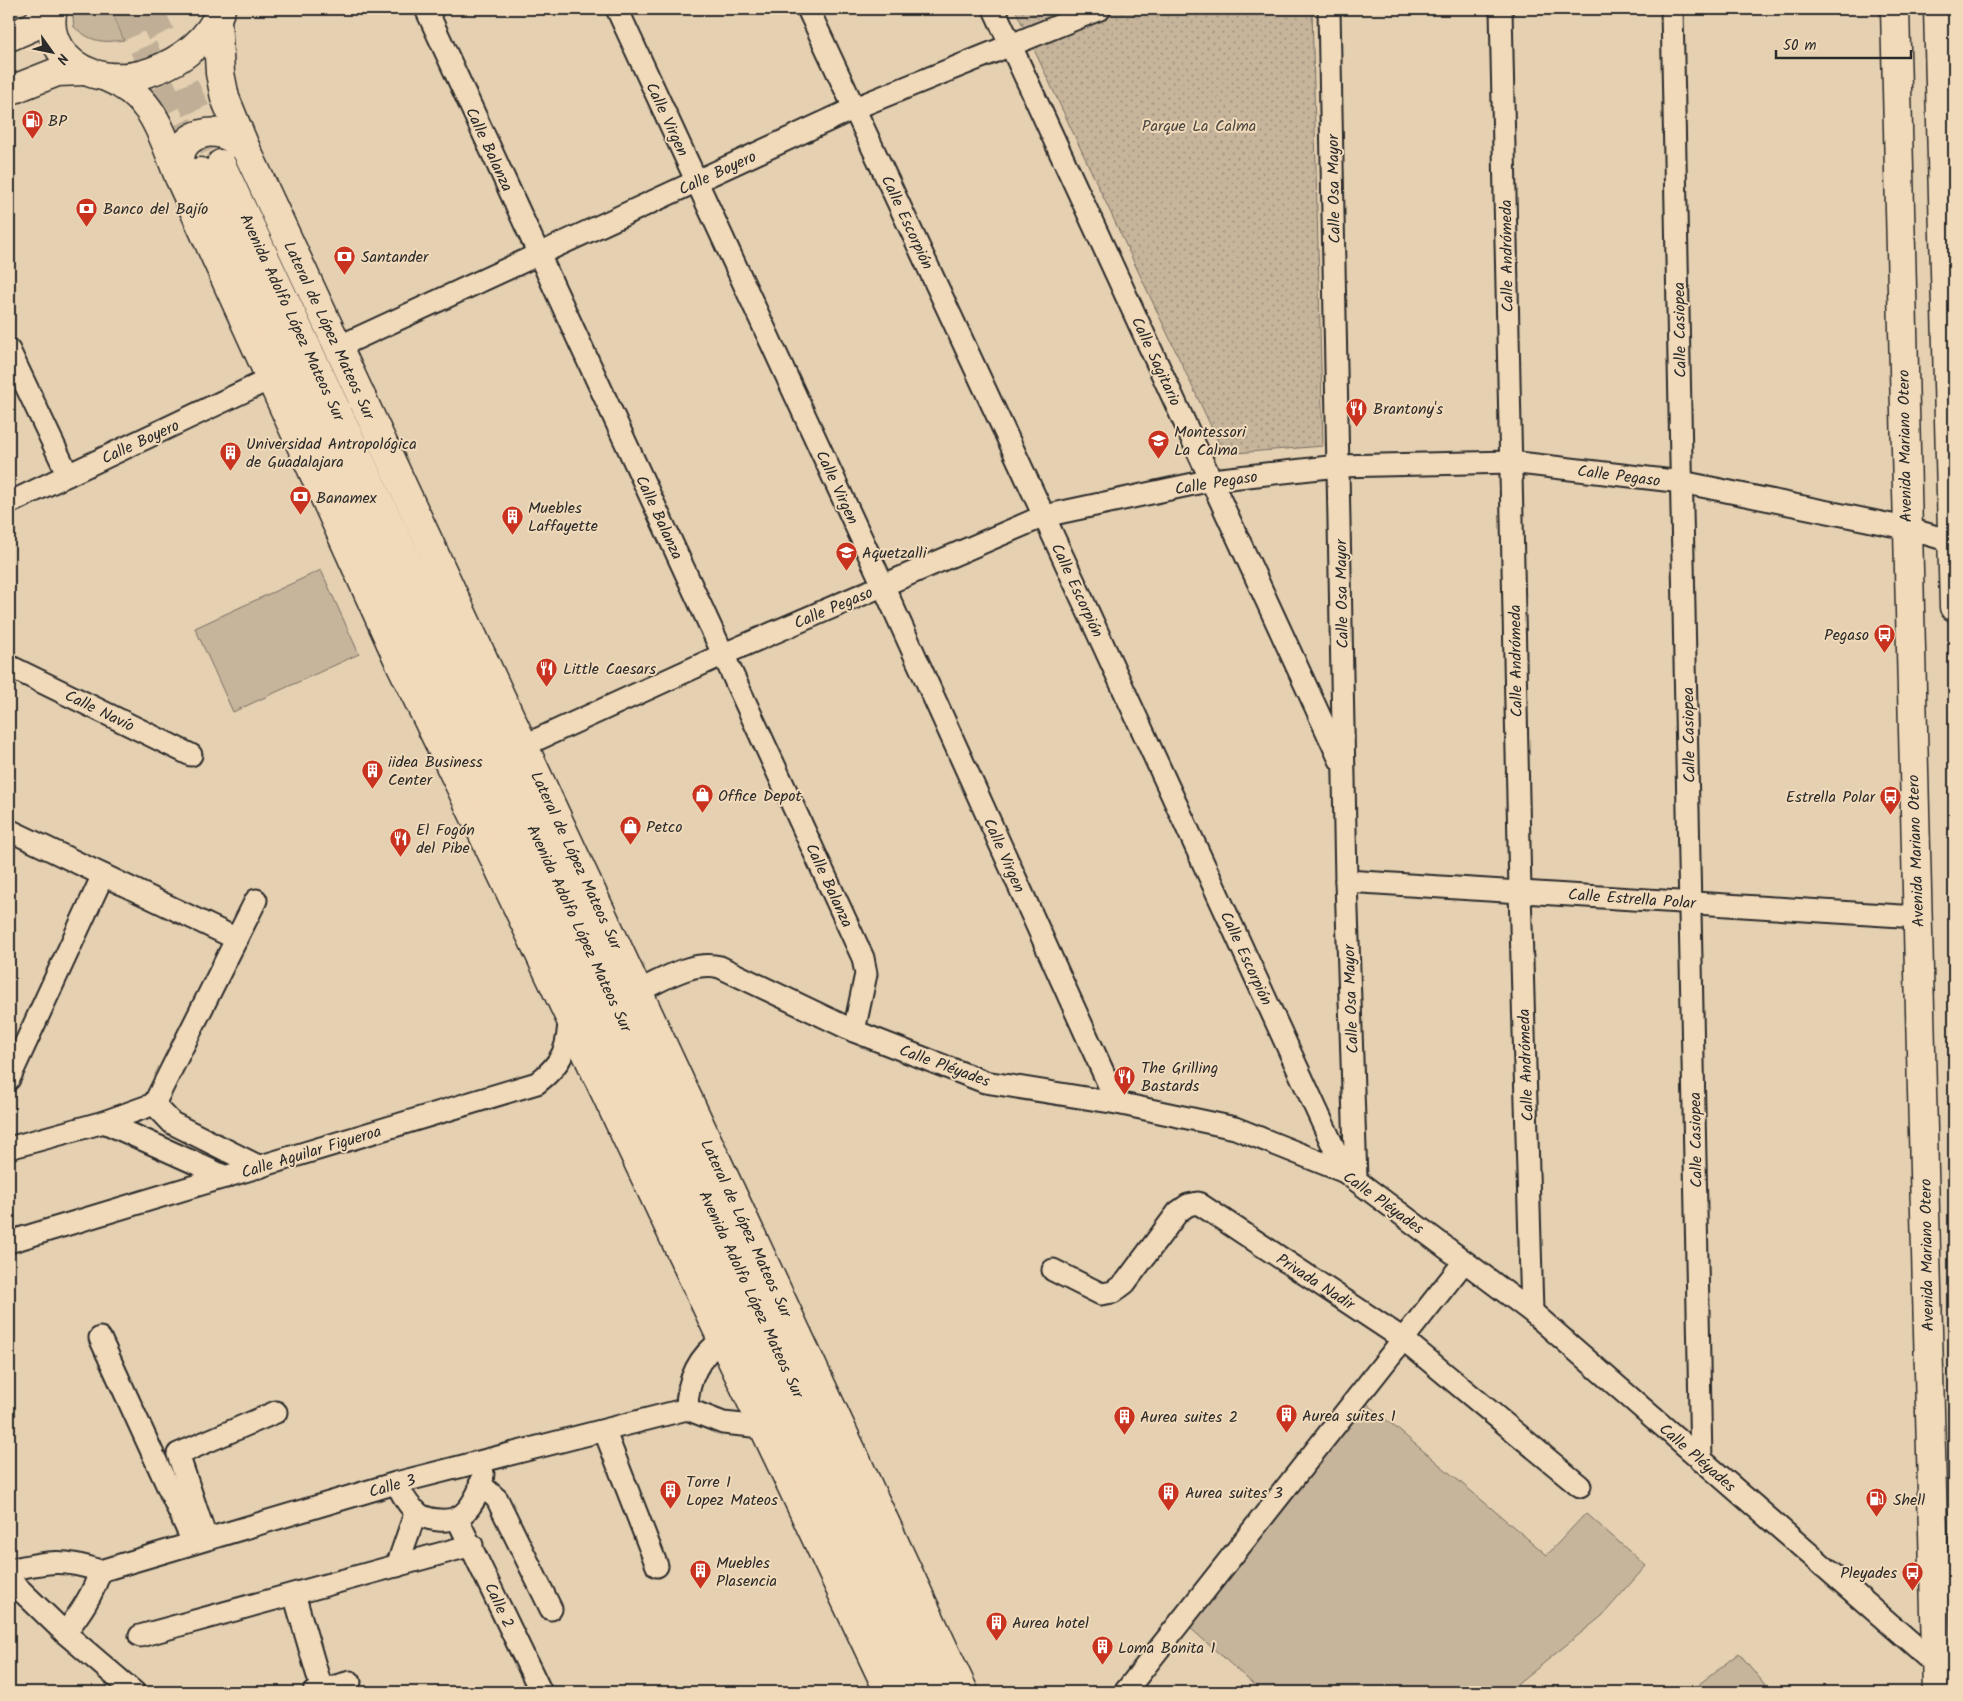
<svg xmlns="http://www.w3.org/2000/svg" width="1963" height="1701" viewBox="0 0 1963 1701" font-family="Kalam,sans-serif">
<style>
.green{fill:#c6b49b;stroke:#787063}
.park{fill:url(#park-dots);stroke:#787063}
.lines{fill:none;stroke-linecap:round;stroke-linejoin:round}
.primary-tunnel{stroke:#c0af96;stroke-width:28;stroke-dasharray:28 14;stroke-linecap:butt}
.minor-casing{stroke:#2b2b2b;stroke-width:25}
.secondary-casing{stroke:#2b2b2b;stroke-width:31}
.primary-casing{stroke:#2b2b2b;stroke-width:31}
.minor{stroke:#f1daba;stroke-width:21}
.secondary{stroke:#f1daba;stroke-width:28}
.primary{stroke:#f1daba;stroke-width:28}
.labels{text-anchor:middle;stroke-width:4;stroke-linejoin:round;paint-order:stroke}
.street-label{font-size:16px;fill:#2b2b2b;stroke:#f1daba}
.poi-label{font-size:16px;fill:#2b2b2b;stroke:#f1daba;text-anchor:start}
.park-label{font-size:16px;fill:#4a4641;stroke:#f1daba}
</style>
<defs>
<pattern id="park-dots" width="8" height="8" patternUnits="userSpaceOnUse" patternTransform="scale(1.25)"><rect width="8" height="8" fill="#c6b49b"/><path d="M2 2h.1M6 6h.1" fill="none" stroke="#a1937f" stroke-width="1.8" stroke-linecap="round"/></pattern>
</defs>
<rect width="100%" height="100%" fill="#e5d0b1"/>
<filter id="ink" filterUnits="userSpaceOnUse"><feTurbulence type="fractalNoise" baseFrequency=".02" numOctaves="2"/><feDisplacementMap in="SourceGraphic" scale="10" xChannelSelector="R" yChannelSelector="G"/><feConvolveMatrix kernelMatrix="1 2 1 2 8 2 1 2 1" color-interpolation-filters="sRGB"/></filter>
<g filter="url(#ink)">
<g class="green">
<path d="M72,9H111L124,40C101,43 92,42 74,27Z"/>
<polygon points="321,570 359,654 233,712 195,628"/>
<polygon points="1364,1401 1547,1555 1586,1513 1646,1566 1602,1616 1508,1692 1262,1692 1188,1626"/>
<polygon points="1739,1653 1771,1692 1689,1692"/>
</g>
<polygon class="park" points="1015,9 1312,9 1323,446 1224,454"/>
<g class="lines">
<g class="primary-tunnel">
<polyline points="126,9 200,172"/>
<polyline points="149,9 221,164"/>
</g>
<defs>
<g id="minor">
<polyline points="426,9 863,958 866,974 854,1031"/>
<polyline points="617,9 883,585 1117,1103"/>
<polyline points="808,9 1044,516 1345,1172"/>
<polyline points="994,9 1340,760"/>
<polyline points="1329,9 1346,881 1356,1179"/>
<polyline points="1501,9 1520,891 1532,1312"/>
<polyline points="1672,9 1701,1461"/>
<polyline points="338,347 855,108 1100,9"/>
<polyline points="9,350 68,475"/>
<polyline points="9,503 272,378"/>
<polyline points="9,666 191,755"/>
<polyline points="523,746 724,654 1044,516 1212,480 1338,466 1511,462 1682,482 1906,528 1954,542"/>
<polyline points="9,830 237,939"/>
<polyline points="1346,881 1917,917"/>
<path d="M638,991C663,980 692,960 720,967L854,1031L985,1082L1117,1103L1235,1128L1345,1172L1532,1312L1937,1665H1954"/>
<polyline points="9,1079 103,875"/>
<polyline points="154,1104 172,1123 260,1167"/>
<polyline points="104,1122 226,1177"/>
<polyline points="9,1148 104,1122 154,1104 256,900"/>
<path d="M9,1242L537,1083C563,1063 569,1047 569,1015"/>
<polyline points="1053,1270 1101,1294 1113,1292 1125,1283 1178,1212 1188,1205 1198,1203 1403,1339 1580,1486"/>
<polyline points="100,1338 193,1542"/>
<path d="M687,1409C687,1380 699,1356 723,1339"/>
<polyline points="605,1432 657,1566"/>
<path d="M396,1483C403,1495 409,1509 422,1516C431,1520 446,1522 456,1518C470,1513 483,1487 483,1473"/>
<polyline points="480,1484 497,1499 551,1609"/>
<polyline points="457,1518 541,1692"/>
<polyline points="206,1538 178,1454 276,1412"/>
<polyline points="397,1566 416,1511"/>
<path d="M9,1570C47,1562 62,1558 100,1571L396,1483L687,1409L723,1423L763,1427"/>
<polyline points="9,1579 65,1633 134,1692"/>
<polyline points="294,1594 322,1690"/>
<path d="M65,1633C80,1613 93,1595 100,1571"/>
<polyline points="140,1636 472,1545"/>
<polyline points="314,1692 350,1682"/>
<polyline points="1125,1692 1464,1262"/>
</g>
<g id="secondary">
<polyline points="217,20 220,73 225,98 246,149 964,1692"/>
<path d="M106,77C154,96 161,133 179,177L398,659L459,784L889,1692"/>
<path d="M179,177C180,169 179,157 182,150C189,133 212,129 227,136C234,139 240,144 246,149"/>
</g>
<g id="primary">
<path d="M53,9C49,25 53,42 64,55C109,104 201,65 221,9"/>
<polyline points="1895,9 1937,1692"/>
<polyline points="1938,9 1954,607"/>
<polyline points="9,37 34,26 50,9"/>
<polyline points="9,91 57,72 84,71"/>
<polyline points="221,164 938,1692"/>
<polyline points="200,172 911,1692"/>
<polyline points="425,570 469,629"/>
<polyline points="428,688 443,750"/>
<polyline points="755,1244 764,1297"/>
<polyline points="803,1508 829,1542"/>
</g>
</defs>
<use href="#minor" class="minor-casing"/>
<use href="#secondary" class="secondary-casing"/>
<use href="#primary" class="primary-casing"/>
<use href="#minor" class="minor"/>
<use href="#secondary" class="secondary"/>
<use href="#primary" class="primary"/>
</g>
</g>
<defs>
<symbol id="fuel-pin" viewBox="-11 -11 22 30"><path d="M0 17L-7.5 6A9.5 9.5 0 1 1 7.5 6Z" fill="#c8321e" stroke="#f1daba"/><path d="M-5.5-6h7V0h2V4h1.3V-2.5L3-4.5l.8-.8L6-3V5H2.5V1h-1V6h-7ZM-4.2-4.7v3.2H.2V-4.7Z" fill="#fff"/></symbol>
<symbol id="bank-pin" viewBox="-11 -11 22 30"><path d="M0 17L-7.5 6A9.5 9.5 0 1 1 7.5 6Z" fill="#c8321e" stroke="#f1daba"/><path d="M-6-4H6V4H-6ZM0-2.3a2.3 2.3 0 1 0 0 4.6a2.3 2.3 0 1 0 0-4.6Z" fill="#fff"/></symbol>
<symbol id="restaurant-pin" viewBox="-11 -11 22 30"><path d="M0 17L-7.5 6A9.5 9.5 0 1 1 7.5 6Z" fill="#c8321e" stroke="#f1daba"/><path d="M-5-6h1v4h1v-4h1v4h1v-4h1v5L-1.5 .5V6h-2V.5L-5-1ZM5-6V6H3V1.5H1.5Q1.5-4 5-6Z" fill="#fff"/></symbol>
<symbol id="school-pin" viewBox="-11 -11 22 30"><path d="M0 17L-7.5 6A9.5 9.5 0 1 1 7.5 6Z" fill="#c8321e" stroke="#f1daba"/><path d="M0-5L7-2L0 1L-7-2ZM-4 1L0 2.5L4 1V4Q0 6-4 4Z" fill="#fff"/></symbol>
<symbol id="building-pin" viewBox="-11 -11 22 30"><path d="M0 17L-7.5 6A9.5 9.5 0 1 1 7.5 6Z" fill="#c8321e" stroke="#f1daba"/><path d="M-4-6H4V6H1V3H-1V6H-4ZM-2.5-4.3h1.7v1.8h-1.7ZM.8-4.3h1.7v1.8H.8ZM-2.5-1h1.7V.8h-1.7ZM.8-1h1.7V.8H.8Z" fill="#fff"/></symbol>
<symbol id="bus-pin" viewBox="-11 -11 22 30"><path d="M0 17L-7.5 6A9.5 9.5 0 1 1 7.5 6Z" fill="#c8321e" stroke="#f1daba"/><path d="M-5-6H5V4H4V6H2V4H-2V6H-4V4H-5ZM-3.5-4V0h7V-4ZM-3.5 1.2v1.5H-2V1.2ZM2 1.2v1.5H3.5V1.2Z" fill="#fff"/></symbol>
<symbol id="shop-pin" viewBox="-11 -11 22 30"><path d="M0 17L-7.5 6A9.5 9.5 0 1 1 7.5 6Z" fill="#c8321e" stroke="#f1daba"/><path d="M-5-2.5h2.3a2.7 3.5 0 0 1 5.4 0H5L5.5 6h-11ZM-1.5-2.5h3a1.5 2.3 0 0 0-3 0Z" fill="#fff"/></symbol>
</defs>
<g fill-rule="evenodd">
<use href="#fuel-pin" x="20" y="108" width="25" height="34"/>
<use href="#bank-pin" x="74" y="196" width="25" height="34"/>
<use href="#bank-pin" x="332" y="244" width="25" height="34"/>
<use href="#restaurant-pin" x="1344" y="396" width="25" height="34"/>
<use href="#school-pin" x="1146" y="428" width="25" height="34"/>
<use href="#building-pin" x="218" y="440" width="25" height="34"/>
<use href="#bank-pin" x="288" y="484" width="25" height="34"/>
<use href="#building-pin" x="500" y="504" width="25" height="34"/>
<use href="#school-pin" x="834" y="540" width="25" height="34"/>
<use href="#bus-pin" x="1872" y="622" width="25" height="34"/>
<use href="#restaurant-pin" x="534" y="656" width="25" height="34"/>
<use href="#building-pin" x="360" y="758" width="25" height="34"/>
<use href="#shop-pin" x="690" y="782" width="25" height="34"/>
<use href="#bus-pin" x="1878" y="784" width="25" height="34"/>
<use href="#shop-pin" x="618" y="814" width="25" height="34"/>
<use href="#restaurant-pin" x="388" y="826" width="25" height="34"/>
<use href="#restaurant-pin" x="1112" y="1064" width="25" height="34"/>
<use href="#building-pin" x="1274" y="1402" width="25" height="34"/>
<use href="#building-pin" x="1112" y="1404" width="25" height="34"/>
<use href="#building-pin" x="658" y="1478" width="25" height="34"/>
<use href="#building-pin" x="1156" y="1480" width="25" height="34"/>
<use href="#fuel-pin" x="1864" y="1486" width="25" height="34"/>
<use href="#building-pin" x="688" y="1558" width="25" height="34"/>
<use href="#bus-pin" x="1900" y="1560" width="25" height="34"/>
<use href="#building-pin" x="984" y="1610" width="25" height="34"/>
<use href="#building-pin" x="1090" y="1634" width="25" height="34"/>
</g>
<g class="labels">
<g class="street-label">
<text transform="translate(668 119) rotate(65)" y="6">Calle Virgen</text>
<text transform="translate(490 149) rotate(65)" y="6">Calle Balanza</text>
<text transform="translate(717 172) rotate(-25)" y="6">Calle Boyero</text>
<text transform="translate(1333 189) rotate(-91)" y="6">Calle Osa Mayor</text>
<text transform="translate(908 222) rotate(65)" y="6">Calle Escorpión</text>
<text transform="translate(1506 256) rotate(-91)" y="6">Calle Andrómeda</text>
<text transform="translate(293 317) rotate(65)" y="6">Avenida Adolfo López Mateos Sur</text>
<text transform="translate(330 330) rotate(65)" y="6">Lateral de López Mateos Sur</text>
<text transform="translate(1679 330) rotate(-91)" y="6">Calle Casiopea</text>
<text transform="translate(1157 361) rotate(65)" y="6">Calle Sagitario</text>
<text transform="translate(140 441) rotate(-25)" y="6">Calle Boyero</text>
<text transform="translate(1904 446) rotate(-91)" y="6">Avenida Mariano Otero</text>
<text transform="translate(1619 475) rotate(7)" y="6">Calle Pegaso</text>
<text transform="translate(1216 482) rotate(-9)" y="6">Calle Pegaso</text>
<text transform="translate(838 487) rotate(65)" y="6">Calle Virgen</text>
<text transform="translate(660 517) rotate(65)" y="6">Calle Balanza</text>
<text transform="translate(1078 590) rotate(65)" y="6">Calle Escorpión</text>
<text transform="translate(1341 594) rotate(-91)" y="6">Calle Osa Mayor</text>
<text transform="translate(833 607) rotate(-23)" y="6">Calle Pegaso</text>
<text transform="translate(1515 661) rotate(-91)" y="6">Calle Andrómeda</text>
<text transform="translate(100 710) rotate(26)" y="6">Calle Navío</text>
<text transform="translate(1688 735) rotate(-91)" y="6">Calle Casiopea</text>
<text transform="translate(1915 851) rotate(-92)" y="6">Avenida Mariano Otero</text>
<text transform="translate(1005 855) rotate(66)" y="6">Calle Virgen</text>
<text transform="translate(577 860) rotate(65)" y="6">Lateral de López Mateos Sur</text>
<text transform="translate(830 885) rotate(65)" y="6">Calle Balanza</text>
<text transform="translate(1632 898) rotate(4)" y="6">Calle Estrella Polar</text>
<text transform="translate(580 928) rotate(65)" y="6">Avenida Adolfo López Mateos Sur</text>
<text transform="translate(1247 958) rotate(65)" y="6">Calle Escorpión</text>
<text transform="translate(1350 999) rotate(-92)" y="6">Calle Osa Mayor</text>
<text transform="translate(945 1065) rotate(20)" y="6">Calle Pléyades</text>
<text transform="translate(1525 1065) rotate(-92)" y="6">Calle Andrómeda</text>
<text transform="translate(1695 1140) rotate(-91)" y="6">Calle Casiopea</text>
<text transform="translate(311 1151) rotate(-17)" y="6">Calle Aguilar Figueroa</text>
<text transform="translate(1384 1202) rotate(36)" y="6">Calle Pléyades</text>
<text transform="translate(747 1228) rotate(65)" y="6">Lateral de López Mateos Sur</text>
<text transform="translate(1926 1255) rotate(-91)" y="6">Avenida Mariano Otero</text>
<text transform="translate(1316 1281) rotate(33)" y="6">Privada Nadir</text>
<text transform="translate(752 1294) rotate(65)" y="6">Avenida Adolfo López Mateos Sur</text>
<text transform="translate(1698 1457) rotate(41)" y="6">Calle Pléyades</text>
<text transform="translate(392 1485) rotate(-16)" y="6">Calle 3</text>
<text transform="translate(500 1605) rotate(65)" y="6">Calle 2</text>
</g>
<g class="poi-label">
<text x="48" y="126">BP</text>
<text x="103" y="214">Banco del Bajío</text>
<text x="361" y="262">Santander</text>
<text x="1373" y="414">Brantony's</text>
<text x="1174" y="437">Montessori<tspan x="1174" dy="18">La Calma</tspan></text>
<text x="246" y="449">Universidad Antropológica<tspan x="246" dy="18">de Guadalajara</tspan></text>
<text x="316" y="503">Banamex</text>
<text x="528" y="513">Muebles<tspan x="528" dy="18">Laffayette</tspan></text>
<text x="862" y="558">Aquetzalli</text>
<text x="1869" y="640" text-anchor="end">Pegaso</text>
<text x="563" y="674">Little Caesars</text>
<text x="388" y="767">iidea Business<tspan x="388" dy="18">Center</tspan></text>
<text x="718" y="801">Office Depot</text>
<text x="1875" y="802" text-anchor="end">Estrella Polar</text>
<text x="646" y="832">Petco</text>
<text x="416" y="835">El Fogón<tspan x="416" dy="18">del Pibe</tspan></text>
<text x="1141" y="1073">The Grilling<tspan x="1141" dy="18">Bastards</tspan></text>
<text x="1302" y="1421">Aurea suites 1</text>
<text x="1140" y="1422">Aurea suites 2</text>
<text x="686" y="1487">Torre 1<tspan x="686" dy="18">Lopez Mateos</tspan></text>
<text x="1185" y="1498">Aurea suites 3</text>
<text x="1893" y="1505">Shell</text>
<text x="716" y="1568">Muebles<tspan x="716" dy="18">Plasencia</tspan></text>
<text x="1897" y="1578" text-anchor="end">Pleyades</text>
<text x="1012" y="1628">Aurea hotel</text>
<text x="1118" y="1653">Loma Bonita 1</text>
</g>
<g class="park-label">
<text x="1199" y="131">Parque La Calma</text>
</g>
</g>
<rect width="1963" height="1701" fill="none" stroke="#f1daba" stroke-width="30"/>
<rect x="15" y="15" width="1933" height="1671" fill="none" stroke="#2b2b2b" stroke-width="2" filter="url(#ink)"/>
<g transform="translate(52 52) rotate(123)" stroke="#f1daba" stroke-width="4" paint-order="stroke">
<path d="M0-4L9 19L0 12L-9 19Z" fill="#2b2b2b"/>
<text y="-8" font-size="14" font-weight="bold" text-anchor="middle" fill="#2b2b2b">N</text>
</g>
<path d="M1776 50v8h135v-8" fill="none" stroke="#2b2b2b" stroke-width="2.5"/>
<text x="1783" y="50" font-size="15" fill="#2b2b2b" stroke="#f1daba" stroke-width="4" paint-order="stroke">50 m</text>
</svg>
